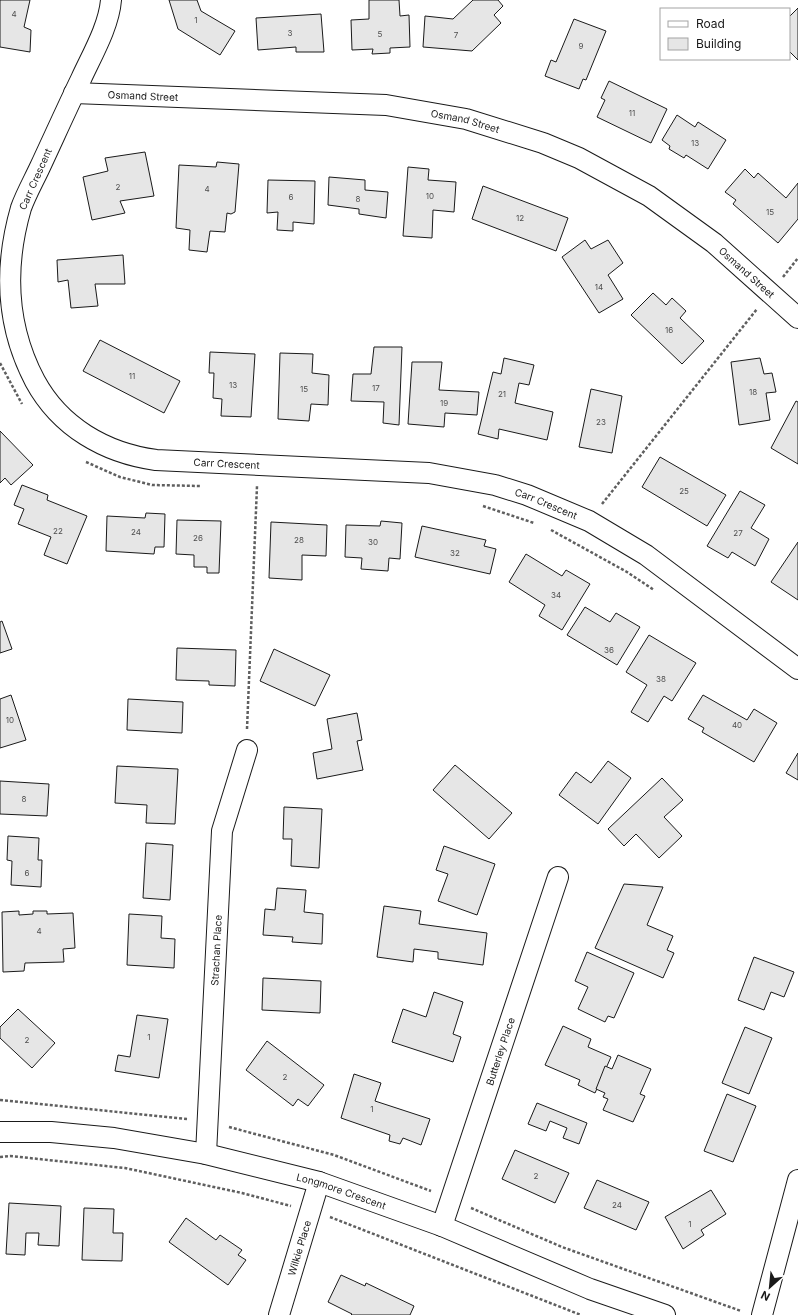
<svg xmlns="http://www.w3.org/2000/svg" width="798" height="1315" viewBox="0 0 798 1315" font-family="Inter,sans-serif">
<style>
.building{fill:#e6e6e6;stroke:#1a1a1a}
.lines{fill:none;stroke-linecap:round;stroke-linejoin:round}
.minor-casing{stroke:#1a1a1a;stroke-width:22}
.path{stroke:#5f5f5f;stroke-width:2.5;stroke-dasharray:3 2;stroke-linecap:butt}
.minor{stroke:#fff;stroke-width:20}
.labels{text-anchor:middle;stroke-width:3;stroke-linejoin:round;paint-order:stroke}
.number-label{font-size:8px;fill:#4d4d4d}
.street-label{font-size:10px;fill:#1a1a1a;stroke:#fff}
</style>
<rect width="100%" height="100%" fill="#fff"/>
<g class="building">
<polygon points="0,0 30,0 24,27 31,30 30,52 0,47"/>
<polygon points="169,0 197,0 201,11 235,31 220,55 178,29"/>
<polygon points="369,0 399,0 400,16 409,15 410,47 390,48 390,53 372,54 373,49 352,50 351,20 369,19"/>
<polygon points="473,0 498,0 503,6 494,15 501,23 472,51 423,47 425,16 453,19"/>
<polygon points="798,8 798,60 789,51 789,17"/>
<polygon points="321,14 324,52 296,52 296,47 258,50 256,18"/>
<polygon points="574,19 606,31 586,80 583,79 579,89 545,76 551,60 556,62"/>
<polygon points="609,81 667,109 651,143 597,117 605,100 601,98"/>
<polygon points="677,115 695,127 698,122 726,140 708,169 686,155 684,158 669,149 670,146 662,140"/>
<polygon points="145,152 154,196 120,201 125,213 92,220 83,177 108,171 105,158"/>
<polygon points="217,162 239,164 235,212 231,214 227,213 225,232 210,231 207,252 189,250 190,230 176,228 179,165 216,167"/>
<polygon points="408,167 429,169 428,180 456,182 454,212 433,210 432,238 403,236"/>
<polygon points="745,169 754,178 758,173 786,198 798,183 798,219 778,243 733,204 736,200 725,192"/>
<polygon points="329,177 365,180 365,190 388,192 386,218 359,214 359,209 328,205"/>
<polygon points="268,180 315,181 314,224 293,222 293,231 277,230 278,212 267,213"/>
<polygon points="483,186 568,218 556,251 472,219"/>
<polygon points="585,240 591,249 608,240 623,263 608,275 623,299 599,313 562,257"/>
<polygon points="123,255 125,284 95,284 98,306 71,308 68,280 58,282 57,260"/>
<polygon points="653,293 666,305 672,298 686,311 680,318 704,341 682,364 631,315"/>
<polygon points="100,340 180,381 164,413 83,371"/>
<polygon points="374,347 402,347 399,425 383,423 384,402 351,401 353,374 371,374"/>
<polygon points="210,352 255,354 251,417 221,416 222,399 213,398 214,373 209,373"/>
<polygon points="280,353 313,354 312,373 329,375 328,405 311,404 309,421 278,419"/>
<polygon points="504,358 534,365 529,385 519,383 515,403 553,412 547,440 499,429 498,439 478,434 493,372 501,374"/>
<polygon points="760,358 764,374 772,373 776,392 766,393 770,420 739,425 731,362"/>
<polygon points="412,362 442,362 439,390 479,392 477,415 445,413 444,427 408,424"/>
<polygon points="591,389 622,396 612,453 579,447"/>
<polygon points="796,401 798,402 798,464 771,448"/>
<polygon points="0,431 33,465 11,485 5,478 0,483"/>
<polygon points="660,457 726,495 707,526 642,487"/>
<polygon points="22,485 48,495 47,500 87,516 67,564 44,555 51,537 18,524 24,509 14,505"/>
<polygon points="740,491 765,505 751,528 769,539 755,566 732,552 728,558 707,546"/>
<polygon points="146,513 165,514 164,547 155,547 154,554 106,551 107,516 145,518"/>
<polygon points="177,520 221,521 219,573 207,573 207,567 194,567 194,555 176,554"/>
<polygon points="381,521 402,523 400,559 389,558 388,571 361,569 362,558 345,557 346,525 380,526"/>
<polygon points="271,522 327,525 326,556 302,555 302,580 269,578"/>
<polygon points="422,526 486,540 484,546 496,549 490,574 415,557"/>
<polygon points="798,542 798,600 771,582"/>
<polygon points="526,554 562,576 566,570 590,584 562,630 539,616 545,605 509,582"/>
<polygon points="585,607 610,622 616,613 640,627 617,665 567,635"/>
<polygon points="2,621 12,649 0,653 0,622"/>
<polygon points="649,635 696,663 672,701 664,696 648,722 631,712 647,685 626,672"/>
<polygon points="177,648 236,650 235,686 209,685 209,681 176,680"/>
<polygon points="274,649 330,675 315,706 260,681"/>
<polygon points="11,695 26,740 0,748 0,699"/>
<polygon points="703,695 747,720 754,709 777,723 754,762 702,732 704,728 688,719"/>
<polygon points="128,699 183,702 182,733 127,730"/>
<polygon points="357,713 362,740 357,741 363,770 317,779 313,753 332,749 327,719"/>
<polygon points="798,753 798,780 786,773"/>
<polygon points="608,761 631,778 598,824 559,795 576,772 591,783"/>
<polygon points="455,765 512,813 489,839 433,790"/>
<polygon points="117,766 178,769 175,824 146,823 147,805 115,803"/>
<polygon points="662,778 683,800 664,817 682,836 659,858 636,834 624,846 608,829"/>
<polygon points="0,781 49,784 47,816 0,814"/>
<polygon points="284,807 322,809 319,868 291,866 292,839 283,839"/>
<polygon points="8,836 39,838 38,860 42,860 41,887 11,885 12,861 7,860"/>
<polygon points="146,843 173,845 170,900 143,898"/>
<polygon points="444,846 495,864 477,915 438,901 448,874 436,870"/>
<polygon points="624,884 663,887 647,925 673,936 667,950 674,953 663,978 595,948"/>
<polygon points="277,888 306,890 304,912 323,914 322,944 292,942 293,937 263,935 265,909 275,910"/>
<polygon points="384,906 421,911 419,924 487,933 483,965 438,959 438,952 414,949 413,962 377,957"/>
<polygon points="19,911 19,915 33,914 33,911 47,911 47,914 73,913 75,948 63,949 64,962 25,963 24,971 3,972 2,912"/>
<polygon points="129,914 162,916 161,938 175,939 174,968 127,965"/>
<polygon points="587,952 634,973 614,1018 608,1016 605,1022 578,1009 588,987 575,981"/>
<polygon points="754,957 794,972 784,997 771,992 764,1010 738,1000"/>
<polygon points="263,978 321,981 320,1013 262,1010"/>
<polygon points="434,992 463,1002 453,1034 461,1037 453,1062 392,1042 403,1009 426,1017"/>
<polygon points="18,1009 55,1043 32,1068 0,1038 0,1027"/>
<polygon points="137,1015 168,1019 159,1078 115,1071 118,1055 130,1057"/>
<polygon points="563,1026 591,1039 588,1047 611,1057 595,1093 578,1085 580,1080 545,1065"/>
<polygon points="745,1027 772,1038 749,1094 722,1083"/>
<polygon points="267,1041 324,1085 308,1106 298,1099 293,1106 246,1070"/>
<polygon points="618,1055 651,1069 640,1094 645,1096 633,1122 603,1110 608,1099 603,1097 605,1093 596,1089 605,1066 612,1069"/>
<polygon points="354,1074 381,1083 375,1101 430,1119 421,1145 403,1138 400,1144 389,1141 390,1135 341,1118"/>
<polygon points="727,1094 756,1106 733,1162 704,1151"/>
<polygon points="537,1103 587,1123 579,1144 563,1138 567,1128 550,1121 546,1131 528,1124"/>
<polygon points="515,1150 569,1173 555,1203 502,1179"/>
<polygon points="597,1180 649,1202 636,1230 584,1208"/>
<polygon points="711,1190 726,1214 701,1230 704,1235 683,1249 665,1217"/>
<polygon points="9,1203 61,1206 59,1246 38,1245 39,1233 26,1233 25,1255 6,1254"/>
<polygon points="84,1208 114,1209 113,1233 123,1233 122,1261 82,1260"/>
<polygon points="186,1218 216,1240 220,1235 242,1250 238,1255 246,1260 228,1285 169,1242"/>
<polygon points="341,1275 365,1286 366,1283 414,1306 410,1315 351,1315 352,1314 328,1302"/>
</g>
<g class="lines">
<defs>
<g id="minor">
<path id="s1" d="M111,0C109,26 92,55 81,79C67,108 54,137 40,167C34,180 26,194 21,208C4,267 6,326 35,381C60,427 105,453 156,460L429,473L495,485L527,495L589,521L646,555L798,669"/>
<path id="s2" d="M74,93L386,105L466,119L543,143L579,158L649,196L714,243L798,318"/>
<path id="s3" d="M0,1132H51L114,1138L206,1154L319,1182L442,1226L590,1289L665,1315"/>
<path id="s4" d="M206,1154L222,831L247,750"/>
<path id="s5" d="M442,1226L558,877"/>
<path id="s6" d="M279,1315L319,1182"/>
<polyline points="762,1315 798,1180"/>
</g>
</defs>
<use href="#minor" class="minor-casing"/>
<g class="path">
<polyline points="783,277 798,258"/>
<polyline points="0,363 22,404"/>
<polyline points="86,462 120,477 152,485 200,486"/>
<polyline points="602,504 757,309"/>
<polyline points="483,506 534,523"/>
<polyline points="551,530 627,572 654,590"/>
<polyline points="247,729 257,486"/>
<polyline points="0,1100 187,1119"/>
<polyline points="229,1127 334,1155 431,1191"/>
<polyline points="0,1157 10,1156 125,1168 242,1193 291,1206"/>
<polyline points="471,1208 562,1247 741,1311"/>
<polyline points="330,1217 581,1315"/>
</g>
<use href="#minor" class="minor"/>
</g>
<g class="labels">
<g class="number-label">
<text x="14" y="17">4</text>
<text x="196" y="23">1</text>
<text x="290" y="36">3</text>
<text x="380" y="37">5</text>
<text x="456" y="38">7</text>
<text x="581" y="49">9</text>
<text x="632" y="116">11</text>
<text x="695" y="146">13</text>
<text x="118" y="190">2</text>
<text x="207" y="192">4</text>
<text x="430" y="199">10</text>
<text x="291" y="200">6</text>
<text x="358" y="202">8</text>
<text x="770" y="215">15</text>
<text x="520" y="221">12</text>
<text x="599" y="290">14</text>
<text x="669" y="333">16</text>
<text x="132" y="379">11</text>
<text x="233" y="388">13</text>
<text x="376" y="391">17</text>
<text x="304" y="392">15</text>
<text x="753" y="395">18</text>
<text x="502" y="397">21</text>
<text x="444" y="406">19</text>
<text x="601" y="425">23</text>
<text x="684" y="494">25</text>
<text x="58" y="534">22</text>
<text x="136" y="535">24</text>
<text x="738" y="536">27</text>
<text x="198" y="541">26</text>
<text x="299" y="543">28</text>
<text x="373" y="545">30</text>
<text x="455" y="556">32</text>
<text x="556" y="598">34</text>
<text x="609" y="653">36</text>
<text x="661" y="682">38</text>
<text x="10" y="723">10</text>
<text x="737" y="728">40</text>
<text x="24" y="802">8</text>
<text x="27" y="876">6</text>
<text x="39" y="934">4</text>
<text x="149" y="1040">1</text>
<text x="27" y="1043">2</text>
<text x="285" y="1080">2</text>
<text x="372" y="1112">1</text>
<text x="536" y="1179">2</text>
<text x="617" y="1208">24</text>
<text x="690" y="1227">1</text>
</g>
<g class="street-label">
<text dy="4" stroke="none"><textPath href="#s2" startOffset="69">Osmand Street</textPath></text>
<text dy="4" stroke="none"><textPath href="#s2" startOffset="393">Osmand Street</textPath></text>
<text transform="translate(35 179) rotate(-66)" y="4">Carr Crescent</text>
<text dy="4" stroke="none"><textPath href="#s2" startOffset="717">Osmand Street</textPath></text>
<text dy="4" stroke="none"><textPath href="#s1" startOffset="626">Carr Crescent</textPath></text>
<text dy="4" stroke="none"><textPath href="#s1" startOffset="950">Carr Crescent</textPath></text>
<text dy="4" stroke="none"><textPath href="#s4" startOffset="204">Strachan Place</textPath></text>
<text dy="4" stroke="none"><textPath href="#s5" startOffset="184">Butterley Place</textPath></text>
<text dy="4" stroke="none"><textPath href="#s3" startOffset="348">Longmore Crescent</textPath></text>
<text dy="4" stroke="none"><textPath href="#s6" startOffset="70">Wilkie Place</textPath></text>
</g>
</g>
<rect x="660" y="8" width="130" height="52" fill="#ffffff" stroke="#a3a3a3"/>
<rect x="668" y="21" width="20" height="6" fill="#ffffff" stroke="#a3a3a3"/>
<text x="696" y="28" font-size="12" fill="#1a1a1a">Road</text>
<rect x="668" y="38" width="20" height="12" fill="#e6e6e6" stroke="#a3a3a3"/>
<text x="696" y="48" font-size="12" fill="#1a1a1a">Building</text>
<g transform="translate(770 1287) rotate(207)" stroke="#ffffff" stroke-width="3" paint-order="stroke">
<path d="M0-3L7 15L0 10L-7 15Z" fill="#1a1a1a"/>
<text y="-6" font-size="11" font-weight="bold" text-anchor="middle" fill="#1a1a1a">N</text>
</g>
</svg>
